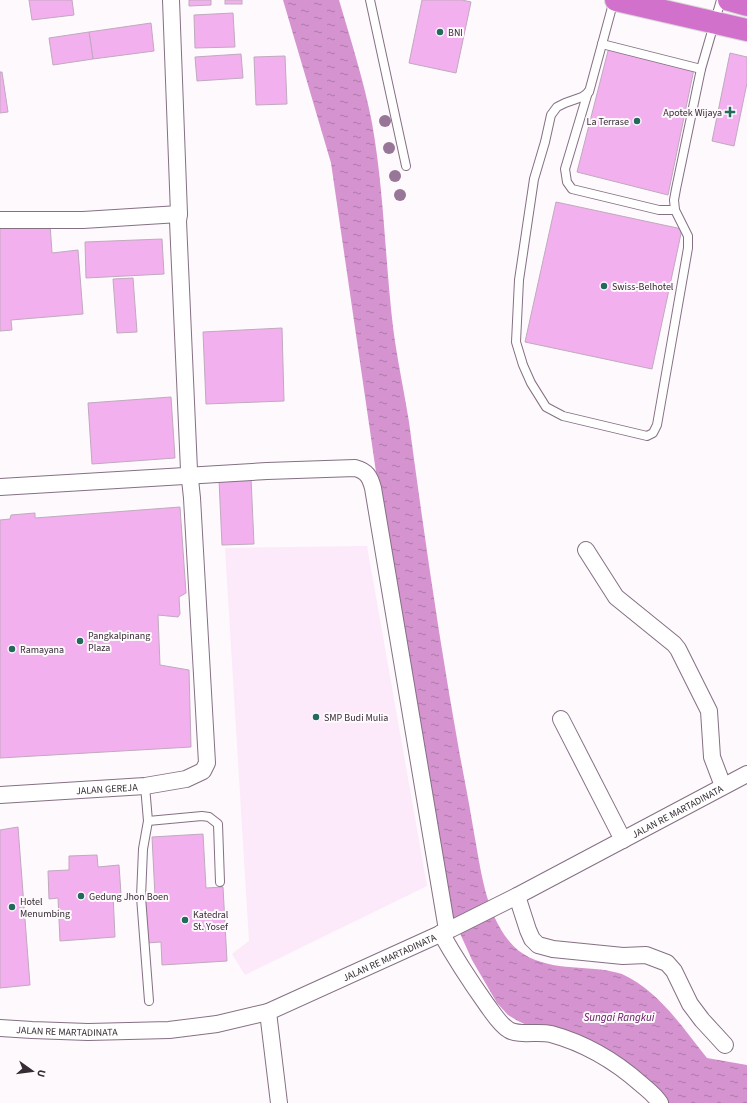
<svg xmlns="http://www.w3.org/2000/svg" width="747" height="1103" viewBox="0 0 747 1103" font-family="'Source Sans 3',sans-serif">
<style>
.built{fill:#fce9fa}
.water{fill:url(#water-ripples)}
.building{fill:#f3b0ee;stroke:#c0a9be}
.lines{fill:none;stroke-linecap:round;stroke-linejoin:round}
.lane-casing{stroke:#857083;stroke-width:10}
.street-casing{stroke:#857083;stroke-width:18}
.highway-casing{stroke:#d7d5d6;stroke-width:24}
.lane{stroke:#fff;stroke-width:8}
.street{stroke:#fff;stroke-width:16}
.highway{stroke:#d171cc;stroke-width:22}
.tree{fill:#987697}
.poi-dot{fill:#23695c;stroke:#fef9fd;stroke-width:1.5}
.labels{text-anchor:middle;stroke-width:4;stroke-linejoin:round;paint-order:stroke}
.poi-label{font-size:10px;fill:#352c34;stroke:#fef9fd;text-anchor:start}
.street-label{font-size:10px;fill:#352c34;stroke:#fef9fd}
.water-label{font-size:11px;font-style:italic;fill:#5e105c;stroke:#fef9fd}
</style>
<defs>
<pattern id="water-ripples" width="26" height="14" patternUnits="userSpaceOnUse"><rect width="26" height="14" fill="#d594d0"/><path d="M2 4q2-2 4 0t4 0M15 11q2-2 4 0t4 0" fill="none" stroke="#ae79aa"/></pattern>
</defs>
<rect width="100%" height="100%" fill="#fef9fd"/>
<polygon class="built" points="367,546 427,886 245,975 232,954 249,941 225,548"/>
<path class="water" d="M283,0H339C351,41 364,81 372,123C384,190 385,259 393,327C397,359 404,390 409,422C424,534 440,645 460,756C465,782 470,808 474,833C481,870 485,911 509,941C532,970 572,966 604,970C610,971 616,972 622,974C659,991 682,1027 707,1058L747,1065V1103H664L647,1081L518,1021L508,1015L497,1003L472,960L450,911L441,877L376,472L331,163Z"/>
<g class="building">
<polygon points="29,0 72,0 74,15 32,20"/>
<polygon points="189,0 211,0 211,5 189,6"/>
<rect x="225" y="0" width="17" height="4"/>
<polygon points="422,0 462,0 471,2 456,73 409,63"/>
<polygon points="233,13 235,47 195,48 194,15"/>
<polygon points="151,23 154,51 93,59 89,32"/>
<polygon points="89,32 93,59 53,65 49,38"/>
<polygon points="609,47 694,69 668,195 577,172"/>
<polygon points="730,53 747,57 747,83 734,146 712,141"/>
<polygon points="241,54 243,78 197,81 195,57"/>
<polygon points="285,56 287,104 256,105 254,57"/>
<polygon points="0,72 2,72 8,112 0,113"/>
<polygon points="556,202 682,229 652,369 525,342"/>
<polygon points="50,224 52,253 78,250 83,314 11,320 12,330 0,331 0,228"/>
<polygon points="162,239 164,274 86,278 85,242"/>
<polygon points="133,278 137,332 117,333 113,279"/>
<polygon points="282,328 284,401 206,404 203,332"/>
<polygon points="171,397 175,458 92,464 88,403"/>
<polygon points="251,478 254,544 222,545 219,480"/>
<polygon points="180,507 186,593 179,597 180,614 178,617 158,615 160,665 189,670 191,747 0,758 0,520 10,519 11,515 35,513 35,518"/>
<polygon points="18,827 30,985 0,988 0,830"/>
<polygon points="203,834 206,888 223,887 227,961 162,965 161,942 147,943 144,897 155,896 152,837"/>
<polygon points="97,855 98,867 119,865 121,894 113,894 115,937 60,941 58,898 49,899 48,871 69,870 69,856"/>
</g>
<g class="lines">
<defs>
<g id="lane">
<polyline points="370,0 406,166"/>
<polyline points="614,0 589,92 582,97 565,103 557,107 551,115 545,142 534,179 519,280 516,342 523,365 531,383 546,407 563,416 647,436 653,433 657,425 688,248 688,236 675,210 674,200 676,189 701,69 721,0"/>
<polyline points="602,44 701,69"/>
<polyline points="588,92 565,169 567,182 572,189 659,210 675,210"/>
<polyline points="145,786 148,821 143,849 141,897 149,1001"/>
<polyline points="148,821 202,816 209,817 218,824 220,882"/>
</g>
<g id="street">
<polyline points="0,220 83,220 179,214"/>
<path d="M0,487L267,471L355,468C367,471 370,477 373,488L447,930"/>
<polyline points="586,550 616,597 674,644 678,649 709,711 712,757 723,786"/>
<polyline points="561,719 623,840"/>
<path id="s1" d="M0,795L145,786L186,779L203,771L207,763L192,498L189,470L178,221L179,214L171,0"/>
<polyline points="517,896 528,930 532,939 538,945 553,949 623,956 646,955 667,963 674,971 690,1004 702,1020 725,1045"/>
<path d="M441,933C455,958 470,981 487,1005C493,1013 500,1025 509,1030C519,1036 538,1031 551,1034C584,1043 615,1061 641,1084C648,1090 655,1095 660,1103"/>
<polyline points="268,1012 279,1103"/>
<path id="s2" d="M0,1028L32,1030L88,1032L169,1030L217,1024L268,1012L451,929L517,896L747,774"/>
</g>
<g id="highway">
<polyline points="616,0 747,30"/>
<polyline points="729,0 747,5"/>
</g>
</defs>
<use href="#lane" class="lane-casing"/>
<use href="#street" class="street-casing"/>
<use href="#highway" class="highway-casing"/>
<use href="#lane" class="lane"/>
<use href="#street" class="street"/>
<use href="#highway" class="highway"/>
</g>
<g class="tree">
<circle cx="385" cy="121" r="6"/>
<circle cx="389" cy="148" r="6"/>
<circle cx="395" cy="176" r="6"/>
<circle cx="400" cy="195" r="6"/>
</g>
<g class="poi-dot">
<circle cx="440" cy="32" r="4"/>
<path d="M728 106h4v4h4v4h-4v4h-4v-4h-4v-4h4z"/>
<circle cx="637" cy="121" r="4"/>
<circle cx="604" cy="286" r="4"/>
<circle cx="80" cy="641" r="4"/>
<circle cx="12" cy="649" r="4"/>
<circle cx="316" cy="717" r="4"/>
<circle cx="81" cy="896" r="4"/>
<circle cx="12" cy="907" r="4"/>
<circle cx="185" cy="920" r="4"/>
</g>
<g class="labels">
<g class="poi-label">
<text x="448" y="36">BNI</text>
<text x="722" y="116" text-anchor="end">Apotek Wijaya</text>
<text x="629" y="125" text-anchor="end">La Terrase</text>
<text x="612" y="290">Swiss-Belhotel</text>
<text x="88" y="639">Pangkalpinang<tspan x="88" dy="12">Plaza</tspan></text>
<text x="20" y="653">Ramayana</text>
<text x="324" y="721">SMP Budi Mulia</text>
<text x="89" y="900">Gedung Jhon Boen</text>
<text x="20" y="905">Hotel<tspan x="20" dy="12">Menumbing</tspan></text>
<text x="193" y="918">Katedral<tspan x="193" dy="12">St. Yosef</tspan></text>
</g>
<g class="street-label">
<text dy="4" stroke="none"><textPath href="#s1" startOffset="107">JALAN GEREJA</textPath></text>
<text dy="4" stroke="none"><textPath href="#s2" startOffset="726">JALAN RE MARTADINATA</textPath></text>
<text dy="4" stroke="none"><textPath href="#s2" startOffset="403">JALAN RE MARTADINATA</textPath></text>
<text dy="4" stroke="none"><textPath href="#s2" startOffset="67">JALAN RE MARTADINATA</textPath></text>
</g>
<g class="water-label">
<text x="619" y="1021">Sungai Rangkui</text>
</g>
</g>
<g transform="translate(32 1071) rotate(104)" stroke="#fef9fd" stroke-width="3" paint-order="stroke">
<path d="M0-3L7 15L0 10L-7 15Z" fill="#352c34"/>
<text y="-6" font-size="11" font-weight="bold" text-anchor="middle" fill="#352c34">U</text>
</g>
</svg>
